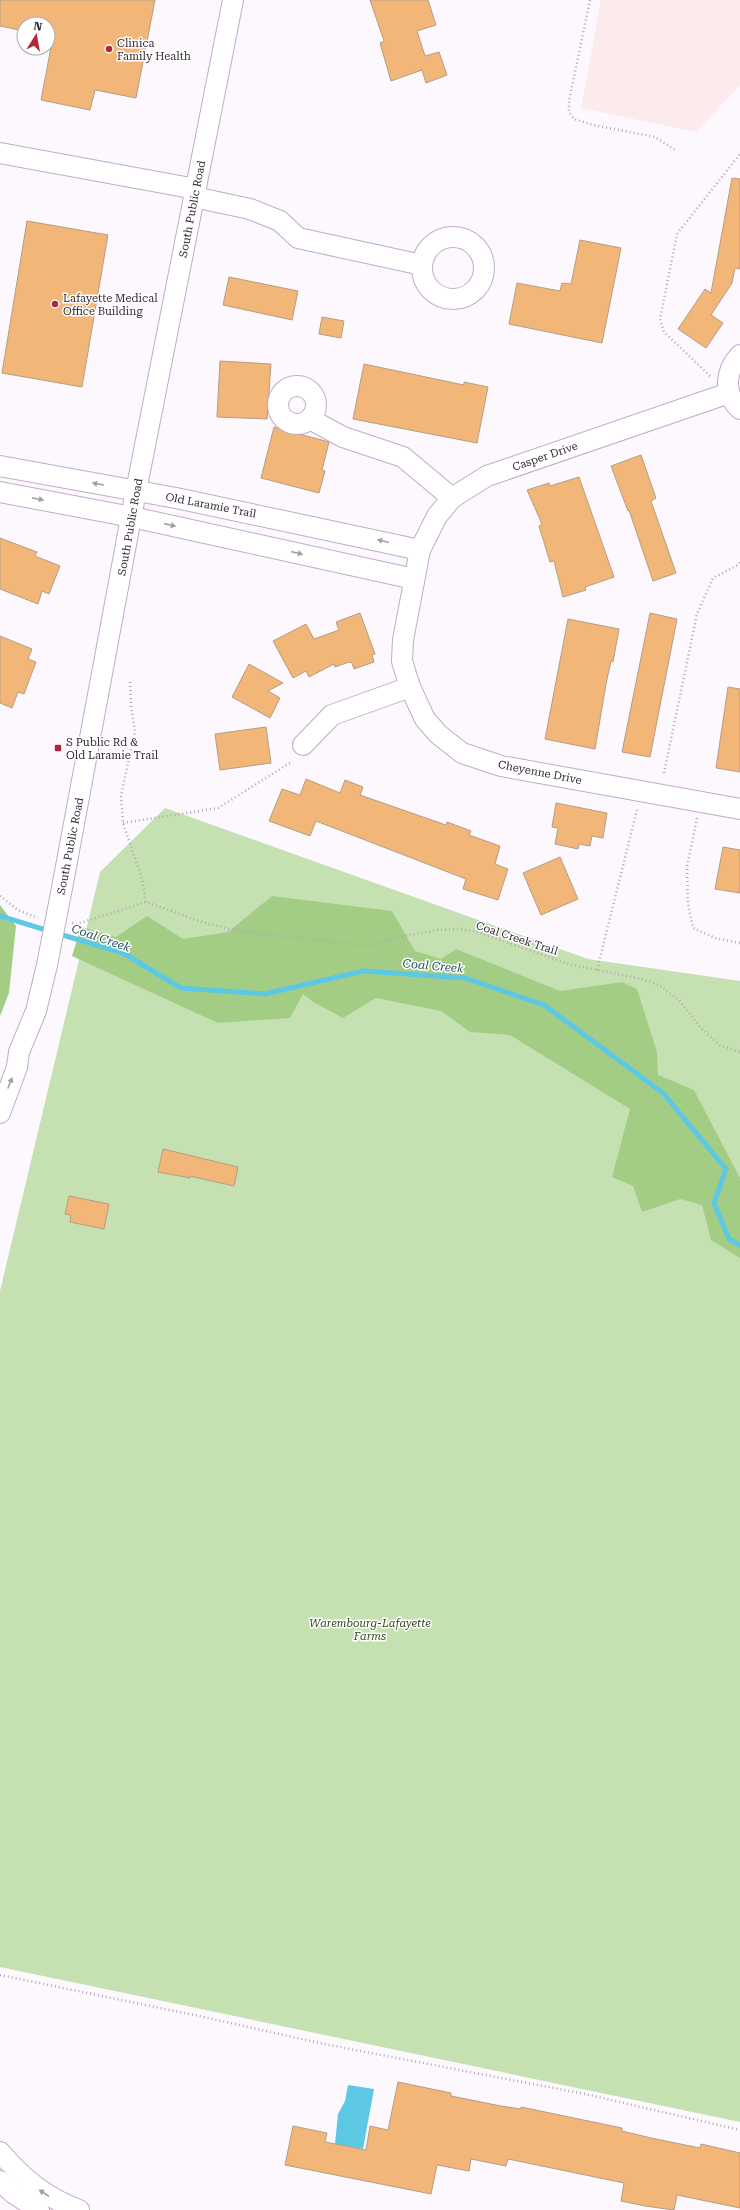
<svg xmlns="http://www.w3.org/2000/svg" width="740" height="2210" viewBox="0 0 740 2210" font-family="'Roboto Serif',serif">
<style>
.commercial{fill:#fcebec}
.green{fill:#c5e1b2}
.forest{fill:#a3cd85}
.water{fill:#5cc8e4}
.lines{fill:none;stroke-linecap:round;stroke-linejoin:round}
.stream{stroke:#5cc8e4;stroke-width:5}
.building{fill:#f2b678;stroke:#b59d85}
.minor-casing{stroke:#c1acc7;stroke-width:22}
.path{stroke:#aea9b0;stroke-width:2.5;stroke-dasharray:1 3;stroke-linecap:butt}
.minor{stroke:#fff;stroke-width:20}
.minor-bridge-casing{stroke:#c1acc7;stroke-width:22;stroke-linecap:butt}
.minor-bridge{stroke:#fff;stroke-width:20}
.oneway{fill:#a29fa3}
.poi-dot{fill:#b72539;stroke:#fff;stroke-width:1.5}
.labels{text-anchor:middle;stroke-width:3;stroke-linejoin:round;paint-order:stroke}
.poi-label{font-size:11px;fill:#312933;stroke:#fff;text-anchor:start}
.street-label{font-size:11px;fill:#312933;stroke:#fff}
.park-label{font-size:11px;font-style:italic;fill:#2f4918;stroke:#fff}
.water-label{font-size:12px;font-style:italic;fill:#20505b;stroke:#fff}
</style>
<rect width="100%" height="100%" fill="#fcf8fe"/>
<polygon class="commercial" points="601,0 740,0 740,85 696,132 581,108"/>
<polygon class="green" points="165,808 588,959 740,981 740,2122 0,1967 0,1291 100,872"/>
<g class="forest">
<polygon points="272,896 392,911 415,951 441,959 456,949 560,991 622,982 637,989 657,1052 658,1075 694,1090 740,1178 740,1258 711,1240 702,1205 680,1199 642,1212 633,1186 612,1177 630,1109 510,1035 470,1032 441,1011 376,998 343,1018 313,1002 303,994 290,1018 218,1023 72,956 81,927 116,937 147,916 183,939 228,932"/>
<polygon points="0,905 16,926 9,993 0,1016"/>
</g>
<polygon class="water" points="348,2085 374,2089 363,2149 335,2144 338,2114 345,2101"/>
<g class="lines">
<g class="stream">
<polyline points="0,916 49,931"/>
<polyline points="56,933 123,953 181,988 265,994 363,971 465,978 544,1005 663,1093 726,1169 714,1203 729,1239 740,1245"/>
</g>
</g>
<g class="building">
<polygon points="0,0 155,0 136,98 95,90 90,110 41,100 53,37 48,36 48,24 24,24 24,31 0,26"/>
<polygon points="370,0 428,0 436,25 417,31 425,56 439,52 447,75 426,83 422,70 391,81 380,43 384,41"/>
<polygon points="732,178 740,179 740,269 735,268 732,283 711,315 723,323 706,348 678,329 705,289 711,293"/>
<polygon points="27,221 108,235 82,387 2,373"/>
<polygon points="580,240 621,248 602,343 509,324 517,283 560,291 562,283 571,284"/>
<polygon points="229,277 298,291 292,320 223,305"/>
<polygon points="322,317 344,321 341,338 319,334"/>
<polygon points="220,361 271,364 267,419 217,417"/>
<polygon points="364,364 464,385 464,382 488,387 477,443 353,419"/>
<polygon points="274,427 329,442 322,470 325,471 319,493 261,478"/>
<polygon points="641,455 656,498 651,501 676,573 653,581 629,510 628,511 611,466"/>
<polygon points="579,477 614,577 585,587 586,590 563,597 554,561 550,562 539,526 542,524 527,490 549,483 550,486"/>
<polygon points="0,538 37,552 35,556 60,566 49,594 42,591 38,604 0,589"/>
<polygon points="360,613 375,654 372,655 374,662 354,669 352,663 349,662 335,667 334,664 309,677 306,671 293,678 273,641 306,624 314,639 339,630 336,622"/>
<polygon points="650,613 677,619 650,757 622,752"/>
<polygon points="568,619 619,629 613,662 611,661 606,684 595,749 545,739"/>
<polygon points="0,636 32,649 28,659 36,662 24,694 18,692 12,708 0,703"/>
<polygon points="249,664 283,683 268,691 280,698 270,718 232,697"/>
<polygon points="728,687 740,689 740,772 716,768"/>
<polygon points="266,727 271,763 220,770 215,734"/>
<polygon points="306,779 340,793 345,780 363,787 360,795 446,825 447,822 471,831 469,835 500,846 495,864 508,869 498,900 463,889 466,879 316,821 310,836 269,821 282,789 300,795"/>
<polygon points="556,803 607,813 603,838 592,836 590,846 579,844 578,849 555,844 558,828 552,827"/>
<polygon points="723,847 740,850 740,893 715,889"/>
<polygon points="560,857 578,899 541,915 523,873"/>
<polygon points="163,1149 238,1167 234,1186 190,1176 190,1178 158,1172"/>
<polygon points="69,1196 109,1204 104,1229 70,1222 71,1215 65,1214"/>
<polygon points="398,2082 451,2093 451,2096 501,2106 521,2109 521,2107 622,2128 622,2131 651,2138 700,2148 701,2144 740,2153 740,2208 677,2195 674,2210 645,2206 621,2201 624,2183 508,2159 506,2166 471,2159 469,2171 437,2165 431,2194 285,2165 293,2126 327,2133 325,2142 366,2150 370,2126 388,2130"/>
</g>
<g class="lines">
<defs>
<g id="minor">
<polyline points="0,153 196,189"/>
<polyline points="194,197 250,209 280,221 298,238 422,265"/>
<circle cx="453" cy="268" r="31"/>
<path d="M740,355C725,371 723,393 740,409"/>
<circle cx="297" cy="405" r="19"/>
<polyline points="729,393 487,476 452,498 437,516 420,550 403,640 402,661 410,687 425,719 438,734 462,753 501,766 740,809"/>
<polyline points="310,419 343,437 403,457 452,498"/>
<polyline points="0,466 176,498 420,550"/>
<polyline points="0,492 132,517 414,579"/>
<polyline points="303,745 332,715 410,687"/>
<polyline points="62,888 136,491 233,0"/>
<polyline points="0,1113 17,1067 19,1052 36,1011 47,965"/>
<path d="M0,2152C22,2178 46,2198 79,2210"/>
<polyline points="0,2181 13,2193 39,2210"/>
</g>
</defs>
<use href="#minor" class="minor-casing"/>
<g class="path">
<polyline points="590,0 569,101 569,112 574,119 593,125 655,137 677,151"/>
<polyline points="710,376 664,332 660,319 677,234 740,154"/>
<polyline points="130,682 131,706 135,731 121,796 123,823 142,879 146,902"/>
<polyline points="664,773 697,614 713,578 738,565 740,562"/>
<polyline points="697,818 687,867 688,904 693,928 715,938 740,943"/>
<polyline points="123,823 218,808 290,763"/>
<polyline points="0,896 18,910 38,918"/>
<polyline points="72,923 77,924 146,902 202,922 237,931 371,946 404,936 437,930 458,929 478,932 568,964 642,979 659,985 680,1001 701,1028 719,1045 740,1052"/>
<polyline points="597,970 637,810"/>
<polyline points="0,1975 199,2016 324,2044 585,2094 740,2130"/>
</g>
<use href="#minor" class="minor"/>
<defs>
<polyline id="minor-bridge" points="47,965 62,888"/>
</defs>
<use href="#minor-bridge" class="minor-bridge-casing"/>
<use href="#minor-bridge" class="minor-bridge"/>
</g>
<defs><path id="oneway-solid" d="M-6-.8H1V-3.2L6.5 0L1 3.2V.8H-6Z"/></defs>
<g class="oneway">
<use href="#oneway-solid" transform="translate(98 484) rotate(-170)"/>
<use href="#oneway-solid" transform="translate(38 499) rotate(11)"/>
<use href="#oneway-solid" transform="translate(170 525) rotate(13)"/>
<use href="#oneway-solid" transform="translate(383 541) rotate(-166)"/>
<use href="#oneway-solid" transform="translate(297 553) rotate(13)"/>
<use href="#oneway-solid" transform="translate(10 1083) rotate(-68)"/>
<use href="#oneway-solid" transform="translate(44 2193) rotate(-147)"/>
</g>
<g class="poi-dot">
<circle cx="109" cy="49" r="4"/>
<circle cx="55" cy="304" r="4"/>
<rect x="54" y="744" width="8" height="8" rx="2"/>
</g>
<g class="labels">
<g class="poi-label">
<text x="117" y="47">Clinica<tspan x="117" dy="13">Family Health</tspan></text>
<text x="63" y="302">Lafayette Medical<tspan x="63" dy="13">Office Building</tspan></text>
<text x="66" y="746">S Public Rd &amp;<tspan x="66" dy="13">Old Laramie Trail</tspan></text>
</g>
<g class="street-label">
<text transform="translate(192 209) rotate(-79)" y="4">South Public Road</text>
<text transform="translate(545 456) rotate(-19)" y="4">Casper Drive</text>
<text transform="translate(211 505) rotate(11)" y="4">Old Laramie Trail</text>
<text transform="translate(130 527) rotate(-80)" y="4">South Public Road</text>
<text transform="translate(540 772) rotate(11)" y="4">Cheyenne Drive</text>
<text transform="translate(70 846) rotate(-79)" y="4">South Public Road</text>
<text transform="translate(517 938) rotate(18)" y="4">Coal Creek Trail</text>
</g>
<g class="park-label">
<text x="370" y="1627">Warembourg-Lafayette<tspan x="370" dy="13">Farms</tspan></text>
</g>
<g class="water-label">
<text transform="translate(101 938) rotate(19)" y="4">Coal Creek</text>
<text transform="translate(433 966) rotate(5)" y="4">Coal Creek</text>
</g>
</g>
<g transform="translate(36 36) rotate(11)"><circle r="19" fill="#ffffff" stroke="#ada9ad"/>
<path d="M0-3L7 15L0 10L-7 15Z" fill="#b72539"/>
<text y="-6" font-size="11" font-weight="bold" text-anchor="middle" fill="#312933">N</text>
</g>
</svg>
